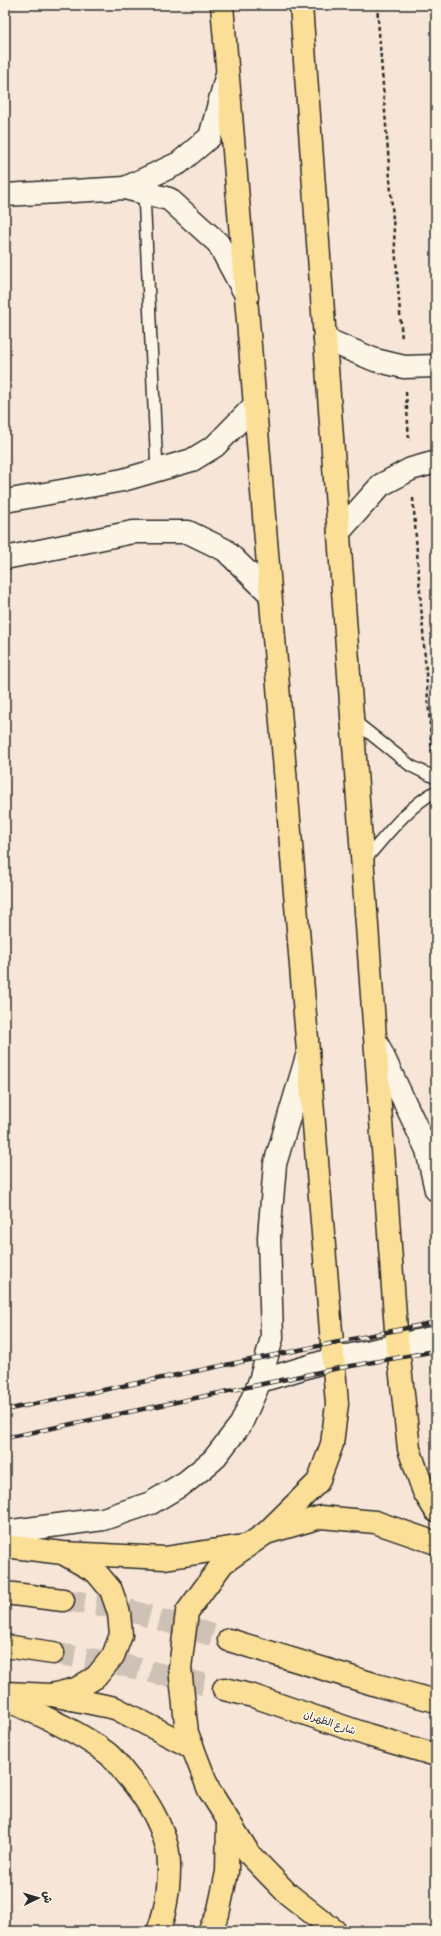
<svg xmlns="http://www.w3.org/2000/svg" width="441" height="1936" viewBox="0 0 441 1936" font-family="Delius,'Playpen Sans Arabic',sans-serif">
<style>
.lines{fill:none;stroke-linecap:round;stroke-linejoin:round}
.trunk-tunnel{stroke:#cec1b5;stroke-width:22;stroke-dasharray:22 11;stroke-linecap:butt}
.service-casing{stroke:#2b2b2b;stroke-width:14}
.minor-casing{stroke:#2b2b2b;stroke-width:25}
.tertiary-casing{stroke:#2b2b2b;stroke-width:25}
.secondary-casing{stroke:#2b2b2b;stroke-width:25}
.primary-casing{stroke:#2b2b2b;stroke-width:25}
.trunk-casing{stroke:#2b2b2b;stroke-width:25}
.path{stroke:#2b2b2b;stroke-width:2.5;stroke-dasharray:4 3;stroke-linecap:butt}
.service{stroke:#fcf5e5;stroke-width:11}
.minor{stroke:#fcf5e5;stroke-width:22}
.tertiary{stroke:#fcf5e5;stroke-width:22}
.secondary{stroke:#fcf5e5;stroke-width:22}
.primary{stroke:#fbdf96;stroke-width:22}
.trunk{stroke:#fbdf96;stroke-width:22}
.rail-casing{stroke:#2b2b2b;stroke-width:4.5}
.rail{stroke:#fcf5e5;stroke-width:3;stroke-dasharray:9;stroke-linecap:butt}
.labels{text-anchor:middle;stroke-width:3.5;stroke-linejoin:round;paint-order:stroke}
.street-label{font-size:10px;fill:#2b2b2b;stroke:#fcf5e5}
</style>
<rect width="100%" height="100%" fill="#f7e6d7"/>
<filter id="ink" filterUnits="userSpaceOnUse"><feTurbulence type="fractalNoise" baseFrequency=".025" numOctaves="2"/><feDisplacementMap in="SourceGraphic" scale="8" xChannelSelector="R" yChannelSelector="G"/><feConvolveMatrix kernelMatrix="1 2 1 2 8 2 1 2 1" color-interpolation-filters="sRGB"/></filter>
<g filter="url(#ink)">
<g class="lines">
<g class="trunk-tunnel">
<polyline points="63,1600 121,1608 229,1640"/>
<polyline points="53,1653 114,1663 224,1689"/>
</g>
<defs>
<g id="service">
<polyline points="144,193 157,470"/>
<polyline points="353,720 411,766 436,778"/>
<path d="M363,862C386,836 406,808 436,791"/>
</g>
<g id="minor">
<polyline points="125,188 179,163 210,137 227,74"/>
<polyline points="5,195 125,188 169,199 218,243 247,297"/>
<polyline points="325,339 375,360 404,367 436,366"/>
<polyline points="339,532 381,485 411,469 436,462"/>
</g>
<g id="tertiary">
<polyline points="5,501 123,480 192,460 215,446 255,405"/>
<polyline points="5,558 133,532 188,532 225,550 270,594"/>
<polyline points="376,1041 427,1150 436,1190"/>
<polyline points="260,1381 333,1359 436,1337"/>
</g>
<polyline id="secondary" points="5,1532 103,1519 151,1503 186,1482 213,1460 241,1424 260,1381 272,1338 269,1237 275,1164 308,1053"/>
<g id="primary">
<polyline points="222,5 337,1404 332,1444 318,1482 266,1533"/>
<polyline points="301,5 396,1330 409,1449 424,1492 436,1511"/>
<polyline points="5,1546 63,1553 165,1558 243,1546"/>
<polyline points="5,1693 52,1695 115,1708 193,1748"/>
<polyline points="52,1695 76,1689 96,1677 113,1656 121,1635 119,1613 111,1590 96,1572 66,1555"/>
<path d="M5,1699C40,1715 76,1730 107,1753C115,1759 121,1769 127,1776C145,1796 160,1821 167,1847C172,1870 167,1910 158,1931"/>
<polyline points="209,1931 218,1914 227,1872 228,1821"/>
<polyline points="335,1931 288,1894 250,1855 209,1790 187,1733 180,1668 187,1612 223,1563 266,1533 321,1517 375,1522 436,1543"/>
</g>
<g id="trunk">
<polyline points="5,1593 63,1600"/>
<polyline points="229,1640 380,1686 436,1701"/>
<polyline points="5,1646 53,1653"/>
<polyline points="224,1689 253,1696 368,1735 436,1755"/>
</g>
</defs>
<use href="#service" class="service-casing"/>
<use href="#minor" class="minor-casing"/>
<use href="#tertiary" class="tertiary-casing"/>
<use href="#secondary" class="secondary-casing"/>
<use href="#primary" class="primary-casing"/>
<use href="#trunk" class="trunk-casing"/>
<g class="path">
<polyline points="377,5 402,340"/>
<polyline points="406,392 409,441"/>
<polyline points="413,498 432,752"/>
</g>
<use href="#service" class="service"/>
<use href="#minor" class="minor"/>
<use href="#tertiary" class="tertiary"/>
<use href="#secondary" class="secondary"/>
<use href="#primary" class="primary"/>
<use href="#trunk" class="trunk"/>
<defs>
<g id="rail">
<polyline points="5,1410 436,1322"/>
<polyline points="5,1438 334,1369 436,1351"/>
</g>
</defs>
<use href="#rail" class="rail-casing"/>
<use href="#rail" class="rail"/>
</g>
</g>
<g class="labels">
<g class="street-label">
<text transform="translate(330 1722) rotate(19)" y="4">شارع الظهران</text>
</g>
</g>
<rect width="441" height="1936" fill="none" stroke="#fcf5e5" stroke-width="20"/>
<rect x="10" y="10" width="421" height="1916" fill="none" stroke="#2b2b2b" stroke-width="1.5" filter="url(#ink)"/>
<g transform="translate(38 1898) rotate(85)" stroke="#fcf5e5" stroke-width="3" paint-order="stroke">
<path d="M0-3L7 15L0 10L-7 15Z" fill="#2b2b2b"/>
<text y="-6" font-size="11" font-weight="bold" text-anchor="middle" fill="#2b2b2b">ش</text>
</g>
</svg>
